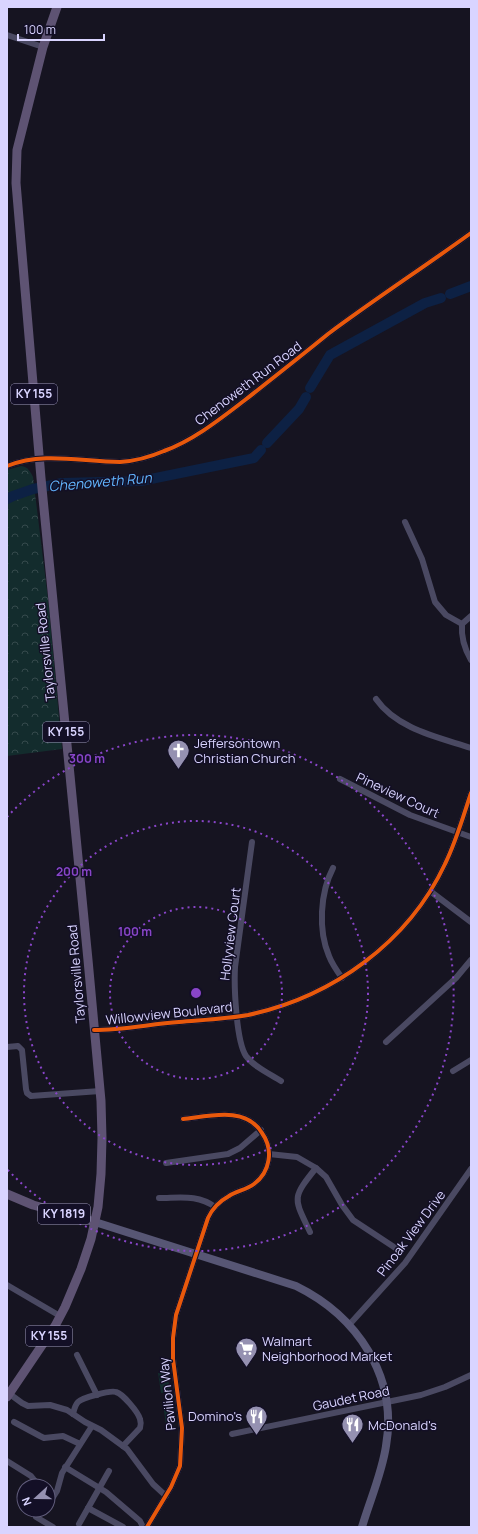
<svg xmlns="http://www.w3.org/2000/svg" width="478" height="1534" viewBox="0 0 478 1534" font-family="Manrope,sans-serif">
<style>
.park{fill:url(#park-crowns)}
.pitch{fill:#132c2d}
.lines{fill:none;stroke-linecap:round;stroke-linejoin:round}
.river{stroke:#0d2144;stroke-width:10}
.minor{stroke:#4a4962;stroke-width:6}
.secondary{stroke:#575674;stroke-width:8}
.primary{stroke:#5e5373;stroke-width:9}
.cycleway-casing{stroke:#130f26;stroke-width:6}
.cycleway{stroke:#e8590c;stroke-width:4}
.ring{fill:none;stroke:#8945c9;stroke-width:2;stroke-dasharray:2 4}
.labels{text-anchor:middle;stroke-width:3;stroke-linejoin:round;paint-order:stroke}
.shield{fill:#130f26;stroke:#9e99be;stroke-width:1}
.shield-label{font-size:12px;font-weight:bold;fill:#d9d4ff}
.street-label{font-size:13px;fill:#d9d4ff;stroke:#130f26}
.poi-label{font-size:13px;fill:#d9d4ff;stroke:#130f26;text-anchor:start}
.water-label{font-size:14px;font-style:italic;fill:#62b6ff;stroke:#130f26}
.centre{fill:#8945c9;stroke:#130f26;stroke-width:2}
.ring-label{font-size:12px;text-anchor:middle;font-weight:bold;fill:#8945c9;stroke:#130f26;stroke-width:3;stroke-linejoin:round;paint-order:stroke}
</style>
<defs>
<pattern id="park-crowns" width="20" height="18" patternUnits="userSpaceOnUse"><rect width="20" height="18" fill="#132c2d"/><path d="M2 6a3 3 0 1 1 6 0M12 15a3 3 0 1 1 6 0" fill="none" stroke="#354a4c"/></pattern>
</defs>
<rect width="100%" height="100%" fill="#161421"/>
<path class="park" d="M21,466C28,467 30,471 33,477L48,599L62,749L7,756V470Z"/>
<g class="pitch">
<polygon points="167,1372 170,1392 161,1393 158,1373"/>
<polygon points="172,1403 175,1423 166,1425 163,1404"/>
</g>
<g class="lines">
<g class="river">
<polyline points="450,294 471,286"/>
<polyline points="310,388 330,355 425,303 441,298"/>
<polyline points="267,443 299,409 306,397"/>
<polyline points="7,499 13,496 33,489 62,483 141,481 254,458 261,450"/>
</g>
<g class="minor">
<polyline points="7,35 43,47"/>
<path d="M7,466C44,451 82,462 120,462C136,461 150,457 164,451C194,440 220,419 245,400C273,378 301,356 328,334C375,299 424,267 471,233"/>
<polyline points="405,522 422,559 435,602 446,615 462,624"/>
<path d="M471,616L462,624C461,637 464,648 471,660"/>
<path d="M376,699C397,729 438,737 471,748"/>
<polyline points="340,779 410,815 471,837"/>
<path d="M252,842L235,967C234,986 236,1041 246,1056C254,1067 270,1074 281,1081"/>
<path d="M333,868C320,893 318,930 329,956C332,964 337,971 342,978"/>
<polyline points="430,891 471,922"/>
<path d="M94,1030C122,1030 151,1024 179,1022C201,1020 225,1019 248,1015C332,997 408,943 445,864C456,842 463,817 471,793"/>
<polyline points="386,1042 456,978 471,960"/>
<polyline points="7,1047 18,1046 22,1050 26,1089 27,1093 31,1096 100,1091"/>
<polyline points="453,1071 471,1060"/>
<polyline points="269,1154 297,1157 316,1168 326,1177 342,1205 353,1220 400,1251"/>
<polyline points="166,1163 228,1154 240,1148 261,1130"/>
<path d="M159,1198C179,1198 198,1194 215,1207"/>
<path d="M310,1232C294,1198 291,1199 316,1168"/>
<polyline points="7,1285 60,1316"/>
<polyline points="349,1325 405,1263 471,1169"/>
<polyline points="77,1355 97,1395"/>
<polyline points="7,1392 22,1403 28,1406 50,1405 67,1410 85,1422 101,1430 127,1449 153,1484 166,1496"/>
<path d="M73,1414C74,1410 75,1405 78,1402C82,1398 110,1390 116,1392C123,1394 138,1412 140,1419C141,1422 141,1425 140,1428L123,1446"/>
<polyline points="14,1422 40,1436 44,1438 63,1436 80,1444"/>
<polyline points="232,1434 421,1395 445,1387 471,1375"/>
<polyline points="7,1461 31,1476 39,1486"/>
<polyline points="65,1467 106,1492 140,1521 143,1527"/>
<polyline points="48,1505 57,1491 62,1473 92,1426"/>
<polyline points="88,1508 123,1527"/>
<polyline points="36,1517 53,1527"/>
<polyline points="79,1524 109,1471"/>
<path d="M147,1527L171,1487L180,1466L182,1428L173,1359V1338L176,1315L208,1218C212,1209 220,1201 229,1196C236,1191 246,1190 254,1184C270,1172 274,1150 262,1133C246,1106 210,1116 183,1119"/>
</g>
<path class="secondary" d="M95,1222L296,1286C357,1316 398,1376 386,1446C382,1473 370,1500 362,1527"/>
<g class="primary">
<polyline points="7,1194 33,1205 95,1222"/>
<polyline points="7,1397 55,1326 65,1307 81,1269 91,1239 98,1207 101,1174 102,1138 101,1101 88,960 41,478 16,183 17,150 43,47 57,7"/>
</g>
<defs>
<g id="cycleway">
<path d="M7,466C44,451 82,462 120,462C136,461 150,457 164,451C194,440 220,419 245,400C273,378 301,356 328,334C375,299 424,267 471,233"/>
<path d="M94,1030C122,1030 151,1024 179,1022C201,1020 225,1019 248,1015C332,997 408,943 445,864C456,842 463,817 471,793"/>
<path d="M147,1527L171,1487L180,1466L182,1428L173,1359V1338L176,1315L208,1218C212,1209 220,1201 229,1196C236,1191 246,1190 254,1184C270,1172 274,1150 262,1133C246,1106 210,1116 183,1119"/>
</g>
</defs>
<use href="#cycleway" class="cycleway-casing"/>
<use href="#cycleway" class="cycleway"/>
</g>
<g class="ring">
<circle cx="196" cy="993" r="86"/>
<circle cx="196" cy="993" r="172"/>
<path d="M7 817A258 258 0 1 1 7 1169"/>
</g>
<defs>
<symbol id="church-pin" viewBox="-11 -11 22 30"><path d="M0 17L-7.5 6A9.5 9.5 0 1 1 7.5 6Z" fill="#9591b1" stroke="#130f26"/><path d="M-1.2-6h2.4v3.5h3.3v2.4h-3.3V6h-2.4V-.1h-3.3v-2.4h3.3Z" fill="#fff"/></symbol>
<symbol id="supermarket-pin" viewBox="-11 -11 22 30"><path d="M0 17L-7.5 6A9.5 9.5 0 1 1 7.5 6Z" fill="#9591b1" stroke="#130f26"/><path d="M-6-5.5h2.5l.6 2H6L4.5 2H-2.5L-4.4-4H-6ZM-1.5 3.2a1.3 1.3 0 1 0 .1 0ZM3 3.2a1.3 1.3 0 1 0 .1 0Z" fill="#fff"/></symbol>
<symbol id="restaurant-pin" viewBox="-11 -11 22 30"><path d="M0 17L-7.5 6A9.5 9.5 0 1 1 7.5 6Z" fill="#9591b1" stroke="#130f26"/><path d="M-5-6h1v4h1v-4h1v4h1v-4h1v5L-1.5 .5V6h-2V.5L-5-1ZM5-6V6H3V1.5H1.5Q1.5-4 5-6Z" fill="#fff"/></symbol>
</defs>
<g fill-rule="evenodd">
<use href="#church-pin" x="166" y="738" width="25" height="34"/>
<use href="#supermarket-pin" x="234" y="1336" width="25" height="34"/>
<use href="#restaurant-pin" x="244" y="1404" width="25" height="34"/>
<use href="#restaurant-pin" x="340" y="1412" width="25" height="34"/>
</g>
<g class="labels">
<g class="shield">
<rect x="11" y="384" width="46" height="20" rx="3"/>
<rect x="43" y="722" width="46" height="20" rx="3"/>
<rect x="38" y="1204" width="52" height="20" rx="3"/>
<rect x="26" y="1326" width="46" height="20" rx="3"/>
</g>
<g class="shield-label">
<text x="34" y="398">KY 155</text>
<text x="66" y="736">KY 155</text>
<text x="64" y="1218">KY 1819</text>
<text x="49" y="1340">KY 155</text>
</g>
<g class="street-label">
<text transform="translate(248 383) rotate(-37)" y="5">Chenoweth Run Road</text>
<text transform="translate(45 652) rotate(-96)" y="5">Taylorsville Road</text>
<text transform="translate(398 795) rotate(25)" y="5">Pineview Court</text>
<text transform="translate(230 934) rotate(-83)" y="5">Hollyview Court</text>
<text transform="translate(76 974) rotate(-95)" y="5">Taylorsville Road</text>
<text transform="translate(169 1013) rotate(-6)" y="5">Willowview Boulevard</text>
<text transform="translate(411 1233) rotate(-53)" y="5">Pinoak View Drive</text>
<text transform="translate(167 1394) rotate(-96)" y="5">Pavilion Way</text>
<text transform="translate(351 1398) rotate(-12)" y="5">Gaudet Road</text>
</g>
<g class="poi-label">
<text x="194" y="748">Jeffersontown<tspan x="194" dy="15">Christian Church</tspan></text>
<text x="262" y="1346">Walmart<tspan x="262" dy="15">Neighborhood Market</tspan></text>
<text x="242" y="1421" text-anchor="end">Domino's</text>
<text x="368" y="1430">McDonald's</text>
</g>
<g class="water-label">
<text transform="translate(100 482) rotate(-5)" y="5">Chenoweth Run</text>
</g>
</g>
<circle cx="196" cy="993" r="6" class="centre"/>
<g class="ring-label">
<text x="87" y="763">300 m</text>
<text x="74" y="876">200 m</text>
<text x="135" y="936">100 m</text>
</g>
<rect width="478" height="1534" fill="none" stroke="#d9d4ff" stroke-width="16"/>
<g transform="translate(36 1498) rotate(249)"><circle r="19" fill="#130f26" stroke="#625e7d"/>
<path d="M0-3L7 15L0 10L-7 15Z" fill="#9591b1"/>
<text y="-6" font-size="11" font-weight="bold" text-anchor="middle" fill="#d9d4ff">N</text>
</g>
<path d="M18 34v6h86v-6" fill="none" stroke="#d9d4ff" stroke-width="2"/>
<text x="24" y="34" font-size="12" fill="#d9d4ff" stroke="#130f26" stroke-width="3" paint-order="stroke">100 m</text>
</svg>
